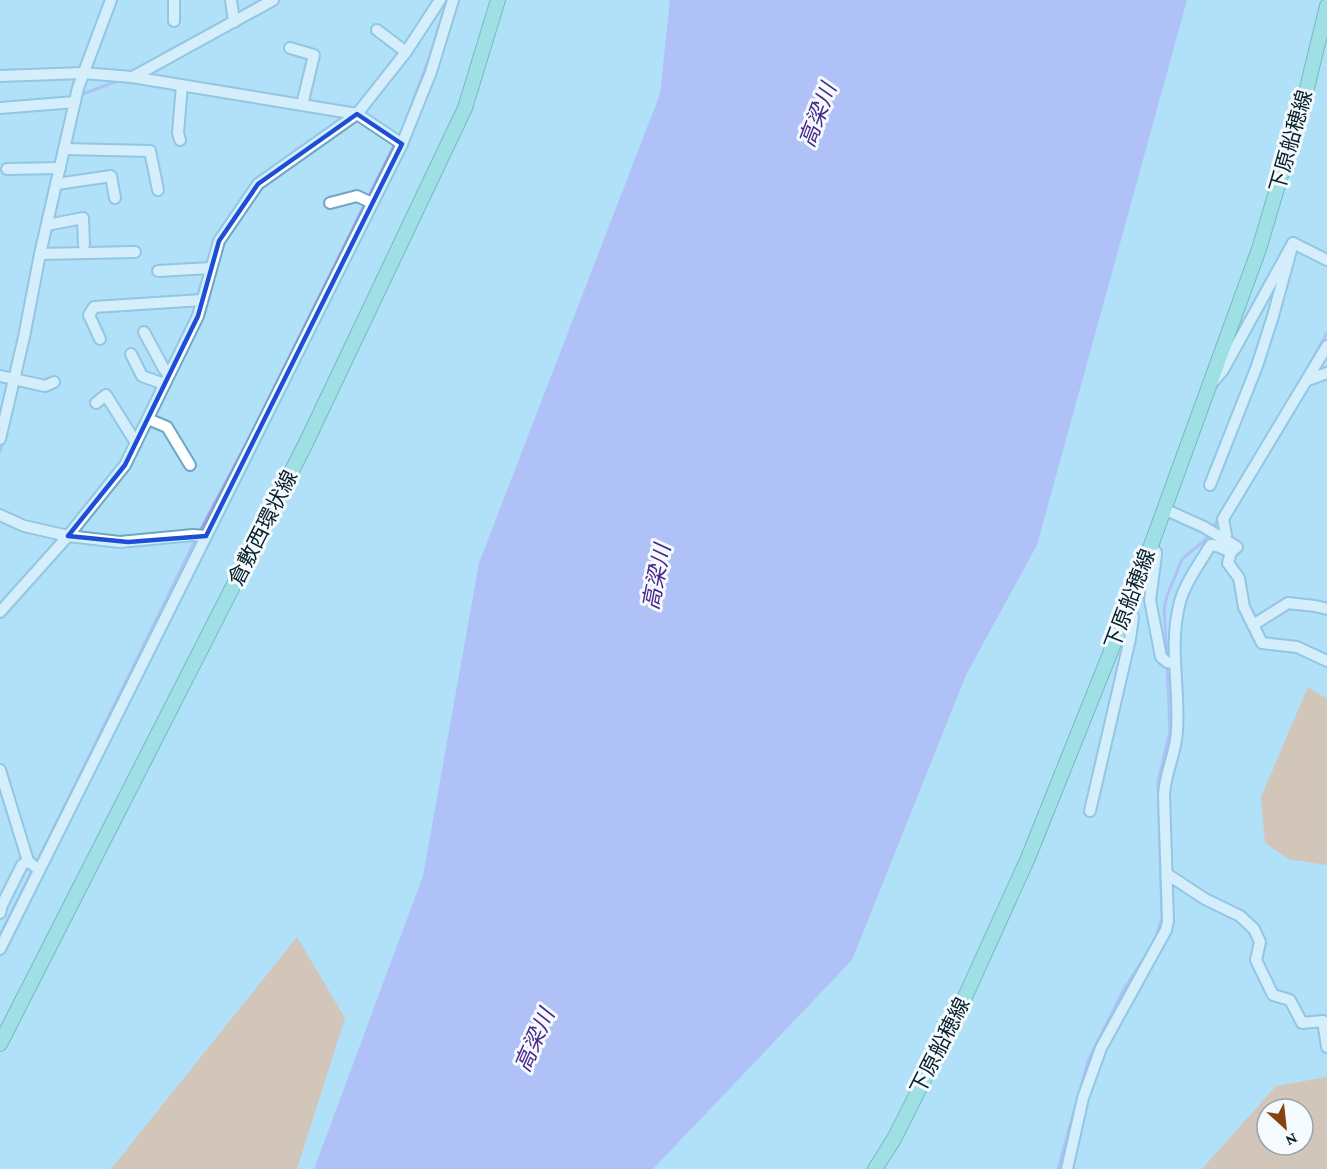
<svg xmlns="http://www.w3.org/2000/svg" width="1327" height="1169" viewBox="0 0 1327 1169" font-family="'Crimson Pro','Noto Sans JP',serif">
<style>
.green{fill:#fba46e;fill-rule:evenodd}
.water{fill:#ae9cf4}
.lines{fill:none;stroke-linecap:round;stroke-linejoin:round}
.stream{stroke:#ae9cf4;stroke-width:3}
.minor-casing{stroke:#6da7c5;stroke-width:14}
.major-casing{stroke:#298f7c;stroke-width:16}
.minor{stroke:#fff;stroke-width:10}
.major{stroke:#89e0ca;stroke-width:14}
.marked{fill:none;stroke:#1d4ed8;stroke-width:4.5;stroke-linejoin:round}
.labels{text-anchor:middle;stroke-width:6;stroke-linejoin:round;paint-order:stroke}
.street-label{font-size:21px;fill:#08202c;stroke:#f4fafd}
.water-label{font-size:22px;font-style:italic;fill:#472689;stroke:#f4fafd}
</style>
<rect width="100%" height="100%" fill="#b1e0f9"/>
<g class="green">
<polygon points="1308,687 1327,699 1327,865 1288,859 1265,843 1261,797"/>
<polygon points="297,937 345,1018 297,1169 111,1169"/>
<path d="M1327,1077V1169H1202L1276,1086ZM1267,1109H1303V1145H1267Z"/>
</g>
<polygon class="water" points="670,0 1187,0 1037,545 966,675 852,960 653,1169 314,1169 423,876 479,563 660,94"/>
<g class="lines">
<g class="stream">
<polyline points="80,97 80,95 120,80"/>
<polyline points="406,120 430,56 447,0"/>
<polyline points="368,198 404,126"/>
<polyline points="1304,375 1327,333"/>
<polyline points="266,405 365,204"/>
<polyline points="0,452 3,440"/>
<polyline points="199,533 251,435"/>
<polyline points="1167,657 1164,609 1167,596 1182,559 1204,541 1220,517"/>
<polyline points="36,864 196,539"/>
<polyline points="0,935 33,869"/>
<polyline points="1156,937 1162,918 1158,782 1170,731 1167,664"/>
<polyline points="1079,1095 1088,1061 1123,991 1149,950"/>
<polyline points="1058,1169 1077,1101"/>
</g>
<defs>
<g id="minor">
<polyline points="174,0 174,21"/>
<polyline points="231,0 234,22"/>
<polyline points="377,30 406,52"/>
<polyline points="290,48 314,55 302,105"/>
<polyline points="0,76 83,73 132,77 357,114 402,144"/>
<polyline points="133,77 273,0"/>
<polyline points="0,108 75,102"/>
<polyline points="180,140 178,133 182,85"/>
<polyline points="64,149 150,151 158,190"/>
<polyline points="7,169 60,168"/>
<polyline points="57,184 111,176 115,198"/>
<polyline points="330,203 357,196 372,203"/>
<polyline points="47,225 83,218 84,245"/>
<polyline points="40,254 135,252"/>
<polyline points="158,271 211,268"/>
<polyline points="144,332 164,369 168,374"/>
<polyline points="100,339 89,315 94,307 202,300"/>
<polyline points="131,354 142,376 164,384"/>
<polyline points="0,376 45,386 54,382"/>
<polyline points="1308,380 1327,373"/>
<polyline points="1212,383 1223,370 1293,243 1327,260"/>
<polyline points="96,403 106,395 136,443"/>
<polyline points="148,419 167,427 190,465"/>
<polyline points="0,439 24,337 40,254 78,88 111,0"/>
<polyline points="1210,485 1257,366 1273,316 1293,243"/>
<polyline points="1164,509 1204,527 1237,547 1231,552"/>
<polyline points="0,515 24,526 68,536 120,542 193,535 206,536"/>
<polyline points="1226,535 1223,519 1327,346"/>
<polyline points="1217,546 1231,552 1228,563 1239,578 1244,607 1262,643 1297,647 1327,661"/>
<polyline points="1149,547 1156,552 1156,555 1150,600 1161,657 1167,662 1175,664"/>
<polyline points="0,612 68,536 125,465 198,316 219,241 258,184 357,114 406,52 440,0"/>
<polyline points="1253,625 1288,603 1315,606 1327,609"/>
<polyline points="0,770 28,861 39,870"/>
<polyline points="1090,811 1130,639 1133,617 1129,606"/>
<polyline points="1167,874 1205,899 1240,916 1254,929 1260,942 1256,960 1273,995 1290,1000 1302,1023 1323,1021 1327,1047"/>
<polyline points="0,913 2,905 22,865 28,861"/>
<polyline points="0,949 402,144 431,72 453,0"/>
<path d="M1067,1169L1083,1098L1101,1048L1166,930L1168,921L1164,795C1165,773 1176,753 1177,731C1180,690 1169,647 1179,606C1183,586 1198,566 1208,549L1211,545L1217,546L1221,542"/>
</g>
<g id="major">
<polyline points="0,1044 305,445 465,108 498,0"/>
<polyline points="875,1169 894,1139 960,1008 1028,858 1129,606 1259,249 1307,88 1327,6"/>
</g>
</defs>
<use href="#minor" class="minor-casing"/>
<use href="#major" class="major-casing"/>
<use href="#minor" class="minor"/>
<use href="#major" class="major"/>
</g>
<path d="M0 0H1327V1169H0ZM357,114L402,144L206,536L128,542L68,536L125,465L198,316L219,241L258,184Z" fill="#b1e0f9" fill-opacity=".55" fill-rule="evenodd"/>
<path class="marked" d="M357,114L402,144L206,536L128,542L68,536L125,465L198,316L219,241L258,184Z"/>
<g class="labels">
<g class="street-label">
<text transform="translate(1291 141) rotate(-74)" y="7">下原船穂線</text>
<text transform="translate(263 528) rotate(-63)" y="7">倉敷西環状線</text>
<text transform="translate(1130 599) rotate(-69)" y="7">下原船穂線</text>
<text transform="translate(940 1046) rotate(-63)" y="7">下原船穂線</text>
</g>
<g class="water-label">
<text transform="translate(817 115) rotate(-69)" y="8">高梁川</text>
<text transform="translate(656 577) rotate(-79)" y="8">高梁川</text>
<text transform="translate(534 1040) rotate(-66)" y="8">高梁川</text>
</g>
</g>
<g transform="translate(1285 1127) rotate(153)"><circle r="28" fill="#f4fafd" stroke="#96a3a9" stroke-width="1.5"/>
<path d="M0-4.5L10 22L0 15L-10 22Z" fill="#844310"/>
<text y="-9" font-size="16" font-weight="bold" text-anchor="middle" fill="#08202c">N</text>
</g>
</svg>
